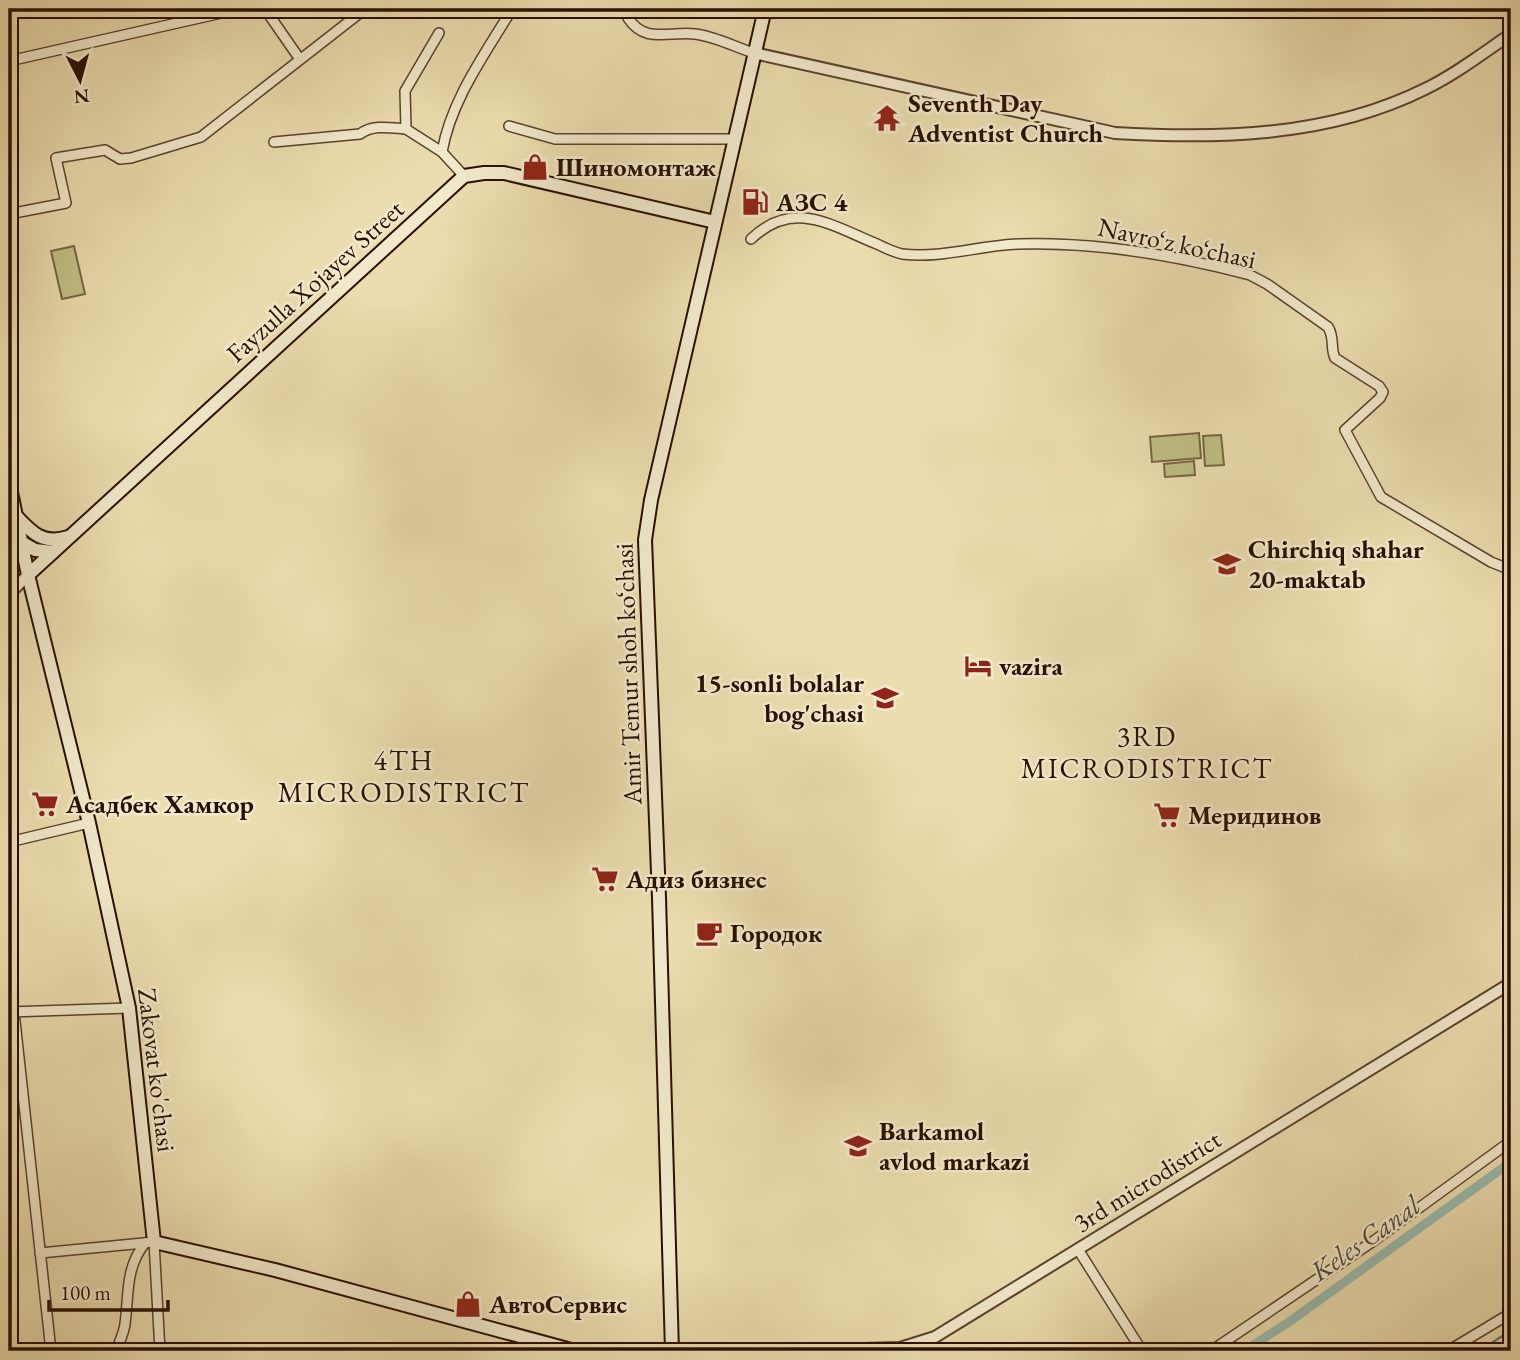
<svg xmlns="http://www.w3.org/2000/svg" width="1520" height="1360" viewBox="0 0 1520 1360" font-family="'EB Garamond',serif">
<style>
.pitch{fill:#c0bf85;stroke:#746743;stroke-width:2}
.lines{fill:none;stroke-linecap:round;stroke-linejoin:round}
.stream{stroke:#6c766a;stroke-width:2.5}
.canal{stroke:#99bbb0;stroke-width:9}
.minor-casing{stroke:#5a422c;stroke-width:12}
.tertiary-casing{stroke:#5a422c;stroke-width:14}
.secondary-casing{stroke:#290f01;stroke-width:16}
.minor{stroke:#f2e9cb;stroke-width:9}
.tertiary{stroke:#f2e9cb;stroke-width:10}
.secondary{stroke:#f2e9cb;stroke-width:12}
.labels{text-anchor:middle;stroke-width:5;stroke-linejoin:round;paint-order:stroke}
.poi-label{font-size:26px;font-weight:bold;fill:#290f01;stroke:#f2e9cb;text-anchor:start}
.street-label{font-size:26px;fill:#290f01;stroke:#f2e9cb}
.neighbourhood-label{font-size:28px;letter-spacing:2px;fill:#290f01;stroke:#f2e9cb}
.water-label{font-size:28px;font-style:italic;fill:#504b3e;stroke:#f2e9cb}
</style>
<rect width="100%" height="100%" fill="#ebddaf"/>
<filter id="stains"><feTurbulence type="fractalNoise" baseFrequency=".00286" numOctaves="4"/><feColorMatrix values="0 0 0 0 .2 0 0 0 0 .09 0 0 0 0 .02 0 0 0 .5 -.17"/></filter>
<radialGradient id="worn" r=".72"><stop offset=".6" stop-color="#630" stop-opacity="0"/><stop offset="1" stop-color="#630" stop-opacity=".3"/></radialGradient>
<g class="pitch">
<polygon points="74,246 85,294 62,299 51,251"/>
<polygon points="1199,433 1201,458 1152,462 1150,437"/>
<polygon points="1221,435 1224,465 1205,466 1203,436"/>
<polygon points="1194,461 1195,475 1165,477 1164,464"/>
</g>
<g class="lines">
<polyline class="stream" points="1480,1351 1511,1330"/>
<polyline class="canal" points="1244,1351 1289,1322 1511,1162"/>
<defs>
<g id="minor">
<polyline points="265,9 299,58"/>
<path d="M628,18C645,44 668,31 695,34C714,36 735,47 754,53"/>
<polyline points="439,33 405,91 406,129 442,152"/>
<polyline points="9,61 239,9"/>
<polyline points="509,126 555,139 734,139"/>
<path d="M274,142L360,134C373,124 391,128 406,129"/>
<path d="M464,176L442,152C451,100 485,54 512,9"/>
<polyline points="9,214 66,203 56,158 105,150 120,159 131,158 201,137 365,9"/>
<path d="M751,239C794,198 832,226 877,244C885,248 894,252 902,254C941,259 981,245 1019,244C1097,242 1175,255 1250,275L1267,284L1328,327C1335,338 1330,348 1335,358L1379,386L1383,392L1380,398L1345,430L1381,497L1491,562L1511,570"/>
<polyline points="9,842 89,823"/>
<polyline points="9,992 14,1012 51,1351"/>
<polyline points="9,1012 129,1008"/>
<polyline points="1079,1251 1142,1351"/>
<polyline points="40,1253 154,1242 160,1351"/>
<path d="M116,1351C119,1343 124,1333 125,1324C129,1295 125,1268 145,1243"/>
<polyline points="1211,1351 1375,1240 1511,1141"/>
<polyline points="1448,1351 1511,1313"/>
</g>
<g id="tertiary">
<path d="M754,53L1115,133C1219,139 1329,137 1425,89C1456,74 1483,53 1511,34"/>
<polyline points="9,594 28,575"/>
<polyline points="785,1351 900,1348 935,1337 1511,983"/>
</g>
<g id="secondary">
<polyline points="9,482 28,575 89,823 129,1008 154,1242 275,1270 575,1351"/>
<path d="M16,516C32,533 43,545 68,537"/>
<polyline points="21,542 35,550 53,552"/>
<polyline points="28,575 464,176 484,173 504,173 715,222"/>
<polyline points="672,1351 659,898 645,540 651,500 765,9"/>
</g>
</defs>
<use href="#minor" class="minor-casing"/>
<use href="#tertiary" class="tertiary-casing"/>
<use href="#secondary" class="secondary-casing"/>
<use href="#minor" class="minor"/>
<use href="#tertiary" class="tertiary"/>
<use href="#secondary" class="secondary"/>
</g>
<defs>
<symbol id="temple-bare" viewBox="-9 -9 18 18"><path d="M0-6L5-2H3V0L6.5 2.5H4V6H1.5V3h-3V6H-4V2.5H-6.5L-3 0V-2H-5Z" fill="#8f2418" stroke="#f2e9cb" stroke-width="2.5" paint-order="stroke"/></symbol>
<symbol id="shop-bare" viewBox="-9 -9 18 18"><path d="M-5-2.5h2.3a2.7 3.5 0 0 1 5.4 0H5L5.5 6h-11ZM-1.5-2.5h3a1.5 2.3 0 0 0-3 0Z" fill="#8f2418" stroke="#f2e9cb" stroke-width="2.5" paint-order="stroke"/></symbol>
<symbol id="fuel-bare" viewBox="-9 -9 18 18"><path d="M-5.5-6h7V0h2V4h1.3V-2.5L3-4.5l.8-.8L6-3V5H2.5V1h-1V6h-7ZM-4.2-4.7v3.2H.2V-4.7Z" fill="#8f2418" stroke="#f2e9cb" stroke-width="2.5" paint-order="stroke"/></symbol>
<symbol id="school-bare" viewBox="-9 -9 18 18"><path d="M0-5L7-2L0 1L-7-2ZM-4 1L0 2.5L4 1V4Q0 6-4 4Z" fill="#8f2418" stroke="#f2e9cb" stroke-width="2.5" paint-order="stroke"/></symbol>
<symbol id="hotel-bare" viewBox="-9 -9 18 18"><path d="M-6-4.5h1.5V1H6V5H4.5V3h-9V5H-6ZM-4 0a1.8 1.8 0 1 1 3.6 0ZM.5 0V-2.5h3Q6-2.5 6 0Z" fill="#8f2418" stroke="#f2e9cb" stroke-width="2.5" paint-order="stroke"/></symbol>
<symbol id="supermarket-bare" viewBox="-9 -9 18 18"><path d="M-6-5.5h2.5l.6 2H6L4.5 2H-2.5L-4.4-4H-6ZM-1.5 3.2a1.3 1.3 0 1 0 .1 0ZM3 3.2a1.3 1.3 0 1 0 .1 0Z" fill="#8f2418" stroke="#f2e9cb" stroke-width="2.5" paint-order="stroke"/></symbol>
<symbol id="cafe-bare" viewBox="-9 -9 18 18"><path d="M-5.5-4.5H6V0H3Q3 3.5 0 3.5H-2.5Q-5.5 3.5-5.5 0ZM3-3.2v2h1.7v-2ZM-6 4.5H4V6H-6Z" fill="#8f2418" stroke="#f2e9cb" stroke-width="2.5" paint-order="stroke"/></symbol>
</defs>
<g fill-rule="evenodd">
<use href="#temple-bare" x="868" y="99" width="38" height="38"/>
<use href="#shop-bare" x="516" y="148" width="38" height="38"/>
<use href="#fuel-bare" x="736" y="183" width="38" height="38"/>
<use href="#school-bare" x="1208" y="545" width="38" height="38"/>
<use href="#hotel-bare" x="959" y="647" width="38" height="38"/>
<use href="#school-bare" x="866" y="679" width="38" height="38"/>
<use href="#supermarket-bare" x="26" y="785" width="38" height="38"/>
<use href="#supermarket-bare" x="1148" y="796" width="38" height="38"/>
<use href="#supermarket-bare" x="586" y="860" width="38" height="38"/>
<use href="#cafe-bare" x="690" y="914" width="38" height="38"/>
<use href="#school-bare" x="839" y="1127" width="38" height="38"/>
<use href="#shop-bare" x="449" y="1285" width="38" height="38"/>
</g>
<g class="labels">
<g class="poi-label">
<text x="908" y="112">Seventh Day<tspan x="908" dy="30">Adventist Church</tspan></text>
<text x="556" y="176">Шиномонтаж</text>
<text x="776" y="211">АЗС 4</text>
<text x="1248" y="558">Chirchiq shahar<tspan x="1248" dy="30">20-maktab</tspan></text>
<text x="999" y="675">vazira</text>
<text x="864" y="692" text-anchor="end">15-sonli bolalar<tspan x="864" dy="30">bog'chasi</tspan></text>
<text x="66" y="813">Асадбек Хамкор</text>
<text x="1188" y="824">Меридинов</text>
<text x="626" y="888">Адиз бизнес</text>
<text x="730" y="942">Городок</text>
<text x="879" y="1140">Barkamol<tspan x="879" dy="30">avlod markazi</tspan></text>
<text x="489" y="1313">АвтоСервис</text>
</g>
<g class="street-label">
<text transform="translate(1177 243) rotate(12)" y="9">Navro‘z ko‘chasi</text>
<text transform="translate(315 281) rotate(-42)" y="9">Fayzulla Xojayev Street</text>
<text transform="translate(628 674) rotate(-92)" y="9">Amir Temur shoh ko‘chasi</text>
<text transform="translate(157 1070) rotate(83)" y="9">Zakovat ko'chasi</text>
<text transform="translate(1147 1181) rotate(-32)" y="9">3rd microdistrict</text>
</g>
<g class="neighbourhood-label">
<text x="1147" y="746">3RD<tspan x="1147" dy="32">MICRODISTRICT</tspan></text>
<text x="404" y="770">4TH<tspan x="404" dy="32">MICRODISTRICT</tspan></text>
</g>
<g class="water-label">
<text transform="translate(1365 1238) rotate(-35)" y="10">Keles Canal</text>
</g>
</g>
<rect width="1520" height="1360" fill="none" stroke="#ebddaf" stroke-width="35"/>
<rect x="10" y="10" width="1499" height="1339" fill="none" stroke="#290f01" stroke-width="3.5"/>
<rect x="18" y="18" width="1485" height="1325" fill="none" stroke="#290f01" stroke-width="2"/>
<g transform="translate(80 80) rotate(174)" stroke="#f2e9cb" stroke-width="5" paint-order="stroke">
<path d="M0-5L12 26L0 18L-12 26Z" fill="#290f01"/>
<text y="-10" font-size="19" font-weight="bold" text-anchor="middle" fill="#290f01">N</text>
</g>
<path d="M49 1300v10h119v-10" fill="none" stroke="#290f01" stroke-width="3.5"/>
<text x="60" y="1300" font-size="21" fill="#290f01" stroke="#f2e9cb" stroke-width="5" paint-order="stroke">100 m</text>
<rect width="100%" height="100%" filter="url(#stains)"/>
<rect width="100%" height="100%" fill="url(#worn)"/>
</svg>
